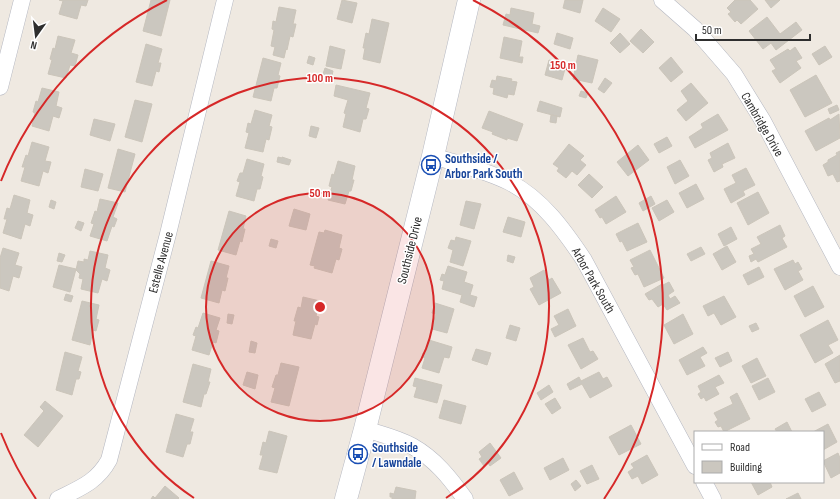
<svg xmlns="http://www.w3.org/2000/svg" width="840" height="499" viewBox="0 0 840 499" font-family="'Sofia Sans Condensed',sans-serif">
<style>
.building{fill:#cbc7bf;stroke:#cbc5ba}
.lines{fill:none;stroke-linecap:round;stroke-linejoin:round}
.minor-casing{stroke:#b4b7c1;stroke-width:17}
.secondary-casing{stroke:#b4b7c1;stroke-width:23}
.minor{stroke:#fff;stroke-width:16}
.secondary{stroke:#fff;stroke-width:22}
.ring{fill:none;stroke:#d62828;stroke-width:2}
.labels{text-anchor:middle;stroke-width:3;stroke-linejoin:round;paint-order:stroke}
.street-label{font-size:13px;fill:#2e2e2e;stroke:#fff}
.transit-label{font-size:13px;font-weight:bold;fill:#164399;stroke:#fff;text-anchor:start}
.centre{fill:#d62828;stroke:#fff;stroke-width:2}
.ring-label{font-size:12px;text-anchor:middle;font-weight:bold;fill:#d62828;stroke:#fff;stroke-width:3;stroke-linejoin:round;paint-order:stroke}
</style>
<rect width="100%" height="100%" fill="#efe9e1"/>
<g class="building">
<polygon points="59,0 88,0 86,6 81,5 77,19 59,14 63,1"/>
<polygon points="151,0 170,0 161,36 143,31"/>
<polygon points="342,0 357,3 352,23 337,19"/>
<polygon points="565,0 583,0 580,13 563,8"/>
<polygon points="735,0 750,0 758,9 741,24 737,20 735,22 728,14 731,12 727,8"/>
<polygon points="765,0 780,0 771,8"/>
<polygon points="279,7 296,10 293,24 296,24 293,37 290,36 287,50 286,49 284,58 273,55 275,47 271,46 274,30 272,29 273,21 276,22"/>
<polygon points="511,8 534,13 532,24 540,26 538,33 503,25 506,14 510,15"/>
<polygon points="603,8 620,19 611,32 595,21"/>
<polygon points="767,17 780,34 796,22 802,30 776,50 771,43 763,49 749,31"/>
<polygon points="372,19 389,23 380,63 363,59 365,48 363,48 366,33 369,34"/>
<polygon points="641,29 654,42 643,53 630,41"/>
<polygon points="557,33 573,38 570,49 554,44"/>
<polygon points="620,33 630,44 620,53 610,43"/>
<polygon points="58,36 75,40 71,53 78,55 75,66 70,65 66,78 48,74 52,60 50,59 53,48 55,49"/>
<polygon points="504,37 522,41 519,57 523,57 522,63 500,58"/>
<polygon points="146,44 162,49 158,63 161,63 159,72 156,71 152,86 136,82"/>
<polygon points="330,46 345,50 341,69 326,66"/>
<polygon points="825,46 832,57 819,65 812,54"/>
<polygon points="795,47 802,58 796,61 801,68 780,83 772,71 776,69 770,60 788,49 790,51"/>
<polygon points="578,55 598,60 592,83 573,79"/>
<polygon points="309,56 315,58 313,65 307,63"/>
<polygon points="671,57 683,72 671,82 659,68"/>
<polygon points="263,58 281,63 278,75 280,76 277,88 274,88 271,101 253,97"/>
<polygon points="549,60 566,65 562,80 545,75"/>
<polygon points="325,68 333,71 331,80 322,77"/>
<polygon points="816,75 832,103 805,117 790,90"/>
<polygon points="497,76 512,79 511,81 517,82 514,95 508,94 507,98 493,94 494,88 490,87 492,80 496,81"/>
<polygon points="605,78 612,83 604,93 598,89"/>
<polygon points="691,83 708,103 686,121 677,110 688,101 681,91"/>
<polygon points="336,85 370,93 366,108 369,109 366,119 363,119 360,132 343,127 346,114 344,113 348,100 334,96"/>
<polygon points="42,88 59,92 56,106 62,108 59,118 53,116 49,131 32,126 35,113 33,112 36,101 38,102"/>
<polygon points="581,91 588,93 586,98 579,96"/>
<polygon points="135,100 152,104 142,142 125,137"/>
<polygon points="540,101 562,108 560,117 537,111"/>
<polygon points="837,105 839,110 830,114 828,109"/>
<polygon points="255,110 272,115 269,126 272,127 269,140 266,139 263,152 245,148 249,133 246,132 248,123 251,124"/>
<polygon points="489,111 523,124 517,141 507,138 507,140 492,134 493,132 482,128"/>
<polygon points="718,114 728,130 695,148 689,137 703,128 701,124"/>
<polygon points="839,114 840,138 816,151 805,131 829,118 830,120"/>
<polygon points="551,115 557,116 556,123 550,122"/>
<polygon points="94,119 115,124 110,141 90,135"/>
<polygon points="311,126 319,128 316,138 309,136"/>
<polygon points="667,137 672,146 659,153 654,144"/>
<polygon points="32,142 49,147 45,161 51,162 48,173 43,171 39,186 21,181 25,167 22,167 26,155 28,156"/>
<polygon points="728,143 735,158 722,164 723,167 714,172 708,160 712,158 710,153"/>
<polygon points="569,144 584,156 580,160 586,165 577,175 572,171 566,178 557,171 559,168 553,164"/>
<polygon points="638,145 649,160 628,176 617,162"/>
<polygon points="118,149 135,154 125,192 108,188"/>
<polygon points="840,151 840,181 837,182 833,174 828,176 823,165 828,162 828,160 837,155 836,153"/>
<polygon points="278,157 282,158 282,157 291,160 289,165 277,162"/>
<polygon points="247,159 264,164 261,176 263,177 260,189 257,189 254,201 236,196 240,182 237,181 240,173 243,173"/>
<polygon points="680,160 689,176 675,184 667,167"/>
<polygon points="338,161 355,166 352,180 354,180 351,191 349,191 345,204 328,200 332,187 329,186 332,174 334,175"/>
<polygon points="746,168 755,185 743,191 745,195 731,203 724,189 736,183 732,175"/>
<polygon points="85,169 103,174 98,191 81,187"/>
<polygon points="589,174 603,187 592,198 578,185"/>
<polygon points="696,184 704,199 687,208 679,193"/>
<polygon points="758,192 769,213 748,225 737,203"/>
<polygon points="14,195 30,200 27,213 33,215 30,226 25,224 21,239 3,233 7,219 4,219 7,208 10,209"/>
<polygon points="616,196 626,212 606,224 602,217 600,218 595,210"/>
<polygon points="651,196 655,204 643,211 639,203"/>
<polygon points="100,199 118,203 113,217 117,219 114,227 112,226 107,241 90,236 94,224 91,223 95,211 97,212"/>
<polygon points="51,200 56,202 54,209 49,207"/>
<polygon points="667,200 674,212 659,221 652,208"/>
<polygon points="466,201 481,204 474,229 460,225"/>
<polygon points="294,209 310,214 306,230 289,226"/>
<polygon points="229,211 246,216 243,229 245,229 242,242 240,241 236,255 218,250"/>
<polygon points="508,217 525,222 521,237 503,232"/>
<polygon points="78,221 84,223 81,231 75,228"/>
<polygon points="638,223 647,242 627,251 622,241 620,242 616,234"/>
<polygon points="780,225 785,236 782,238 787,247 758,262 756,259 751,262 749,256 754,254 751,249 761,244 757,237"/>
<polygon points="731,227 737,239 724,246 718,234"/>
<polygon points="325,230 342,235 339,248 342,249 339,260 336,259 332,273 314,268 315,266 310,265 319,232 324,233"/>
<polygon points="456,237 471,241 463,266 450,262 453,250 448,248 451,240 455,241"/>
<polygon points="271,239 278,241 276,248 269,246"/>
<polygon points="727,246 736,262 722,270 713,254"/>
<polygon points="701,247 705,254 691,261 687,254"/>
<polygon points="3,248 19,253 15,265 22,267 19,278 13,276 9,291 0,288 0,258"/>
<polygon points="650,250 664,278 644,287 638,274 635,275 631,268 634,267 630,260"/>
<polygon points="90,251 108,255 105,268 110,270 107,281 102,279 98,293 81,289 83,279 79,278 80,274 76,270 78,261 84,262 84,259 88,260"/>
<polygon points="59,253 65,255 62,262 57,261"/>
<polygon points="508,255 515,257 513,263 507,261"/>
<polygon points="793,260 795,264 798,262 802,269 798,271 803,280 785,290 774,269"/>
<polygon points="211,261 229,266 226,278 228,278 225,291 222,290 219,303 201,298"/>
<polygon points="59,265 76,269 70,292 53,287"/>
<polygon points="448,266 467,272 464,282 473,285 470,295 477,297 474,307 460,302 462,295 442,289 444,281 440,280 442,274 445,275"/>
<polygon points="759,267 764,277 748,285 743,275"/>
<polygon points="544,270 549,280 552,278 561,293 539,305 530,289 534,287 530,278"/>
<polygon points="669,282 674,291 668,295 670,299 675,296 680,303 667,310 663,304 658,307 652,299 649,300 645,294 662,284 663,285"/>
<polygon points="813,286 824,307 805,317 794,296"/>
<polygon points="66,294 73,296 71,302 64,300"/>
<polygon points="724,296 736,317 721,325 714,313 708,316 703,306"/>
<polygon points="303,297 320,301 316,316 319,317 317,325 315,324 311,339 293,335 296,321 294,321 298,307 301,308"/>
<polygon points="82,301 99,305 96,319 99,320 96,331 93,330 90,345 72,340"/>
<polygon points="435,303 454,309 447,333 432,329 436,314 432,313"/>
<polygon points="568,309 576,326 555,337 551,329 559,325 554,316"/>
<polygon points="203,313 220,318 216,330 219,331 216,343 213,342 209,355 192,350 196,336 193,335 196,327 198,328"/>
<polygon points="228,314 234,315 232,324 227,323"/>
<polygon points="683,314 693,334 674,344 664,325"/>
<polygon points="828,320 838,340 828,345 833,353 815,363 800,335"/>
<polygon points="756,323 759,329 752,332 749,326"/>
<polygon points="510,325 520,328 516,341 506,338"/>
<polygon points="583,338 590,352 593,351 598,359 581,369 568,345"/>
<polygon points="429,340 452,347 449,358 444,357 439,373 422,368 425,358 422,357 423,353 426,353"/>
<polygon points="251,341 257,343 255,353 249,352"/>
<polygon points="703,347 707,353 700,357 705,366 687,375 679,360"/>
<polygon points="476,349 491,353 487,365 472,360"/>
<polygon points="65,352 82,357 78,371 81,372 79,379 76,379 72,395 56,390"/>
<polygon points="728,352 732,361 720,367 715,358"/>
<polygon points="840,355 840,381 835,383 825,364"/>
<polygon points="757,358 766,376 751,383 742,366"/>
<polygon points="281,363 299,367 289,406 271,402 275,388 272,387 276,375 278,375"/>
<polygon points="193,364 211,369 208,382 210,382 206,394 204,394 201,407 183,402"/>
<polygon points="247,372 258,375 255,389 243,385"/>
<polygon points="599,372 603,379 607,377 612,386 590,398 582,384 570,390 567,384 579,377 581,381"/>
<polygon points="719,375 724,383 715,387 719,394 706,401 704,397 701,399 698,394 701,392 698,386"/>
<polygon points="415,378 442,385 437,403 414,397 417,387 413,386"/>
<polygon points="768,378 775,392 759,400 752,386"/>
<polygon points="549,385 553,392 541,400 537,393"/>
<polygon points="819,392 826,405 812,412 805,399"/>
<polygon points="737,393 750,419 724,432 721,426 718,427 715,422 718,420 714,413 733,404 730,397"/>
<polygon points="555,398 561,408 552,414 545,404"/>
<polygon points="444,400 466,406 461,424 439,418"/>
<polygon points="45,401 63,416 38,447 24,435 44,411 40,407"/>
<polygon points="176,414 194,419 190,432 193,432 190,444 187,444 183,457 166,452"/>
<polygon points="787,422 792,432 777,432 775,429"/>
<polygon points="828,424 837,442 823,450 823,432 813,432"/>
<polygon points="631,425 641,444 619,455 609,437"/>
<polygon points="269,431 287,436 277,473 259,469 263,455 260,455 263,442 266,443"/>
<polygon points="490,443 501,458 490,466 488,463 484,466 479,459 482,457 479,452"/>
<polygon points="838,453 840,458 840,473 831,478 823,461"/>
<polygon points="647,455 658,475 642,484 638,476 632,479 628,472 634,468 631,464"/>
<polygon points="563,458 569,470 550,480 544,468"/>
<polygon points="592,465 599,479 587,484 580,471"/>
<polygon points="514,472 523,489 509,496 500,480"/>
<polygon points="576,480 581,486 575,491 571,484"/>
<polygon points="751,482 770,482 772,487 758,495"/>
<polygon points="165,486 179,498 178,499 151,499 153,496 155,498"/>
<polygon points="396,487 416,491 415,499 392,499 392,497 390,497 390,493 394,494"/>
<polygon points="798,493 801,499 786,499"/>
</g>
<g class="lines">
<defs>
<g id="minor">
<polyline points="662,0 695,29 734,74 763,121 840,267"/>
<polyline points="0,87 22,0"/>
<path d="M433,156C458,164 485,170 509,182C542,199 564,230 584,260L695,466"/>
<path d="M365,429C380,434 398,438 412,446C435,459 450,478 465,499"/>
<polyline points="704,482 713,499"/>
<path d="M58,499C80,488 97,482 109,460L168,234L225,0"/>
</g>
<polyline id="secondary" points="346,499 365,429 433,156 469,0"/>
</defs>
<use href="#minor" class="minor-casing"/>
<use href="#secondary" class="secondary-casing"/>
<use href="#minor" class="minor"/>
<use href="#secondary" class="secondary"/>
</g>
<circle cx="320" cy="307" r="114" fill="#d62828" fill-opacity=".12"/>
<g class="ring">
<circle cx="320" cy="307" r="114"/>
<path d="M194 498A229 229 0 1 1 446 498"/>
<path d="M36 499A343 343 0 0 1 1 433M1 181A343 343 0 0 1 167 0M473 0A343 343 0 0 1 604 499"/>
</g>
<defs>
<symbol id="bus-ring" viewBox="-11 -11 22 22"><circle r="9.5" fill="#fff" stroke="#1a4fb4" stroke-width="1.5"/><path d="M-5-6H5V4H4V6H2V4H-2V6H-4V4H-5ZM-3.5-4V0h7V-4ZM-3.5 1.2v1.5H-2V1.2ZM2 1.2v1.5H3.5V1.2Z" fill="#1a4fb4"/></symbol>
</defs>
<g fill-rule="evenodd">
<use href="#bus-ring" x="420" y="154" width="22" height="22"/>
<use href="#bus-ring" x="347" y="443" width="22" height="22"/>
</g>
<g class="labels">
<g class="street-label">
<text transform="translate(763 124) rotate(60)" y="5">Cambridge Drive</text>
<text transform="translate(409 250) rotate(-76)" y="5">Southside Drive</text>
<text transform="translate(160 262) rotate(-75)" y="5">Estelle Avenue</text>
<text transform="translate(594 280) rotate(60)" y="5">Arbor Park South</text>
</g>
<g class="transit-label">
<text x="445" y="163">Southside /<tspan x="445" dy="15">Arbor Park South</tspan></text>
<text x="372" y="452">Southside<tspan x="372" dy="15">/ Lawndale</tspan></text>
</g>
</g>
<circle cx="320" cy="307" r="6" class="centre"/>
<g class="ring-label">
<text x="563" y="69">150 m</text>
<text x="320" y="82">100 m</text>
<text x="320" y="197">50 m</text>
</g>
<rect x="694" y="431" width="130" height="52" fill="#ffffff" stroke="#ababab"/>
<rect x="702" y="444" width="20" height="6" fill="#ffffff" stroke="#ababab"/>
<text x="730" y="451" font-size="12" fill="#2e2e2e">Road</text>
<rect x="702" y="461" width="20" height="12" fill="#cbc7bf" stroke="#ababab"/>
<text x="730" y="471" font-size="12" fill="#2e2e2e">Building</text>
<g transform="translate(36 36) rotate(194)" stroke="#ffffff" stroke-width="3" paint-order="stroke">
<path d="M0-3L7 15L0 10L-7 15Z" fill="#2e2e2e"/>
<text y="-6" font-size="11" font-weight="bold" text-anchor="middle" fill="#2e2e2e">N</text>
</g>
<path d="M696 34v6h114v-6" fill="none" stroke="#2e2e2e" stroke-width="2"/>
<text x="702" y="34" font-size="12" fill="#2e2e2e" stroke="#ffffff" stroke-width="3" paint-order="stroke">50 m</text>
</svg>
